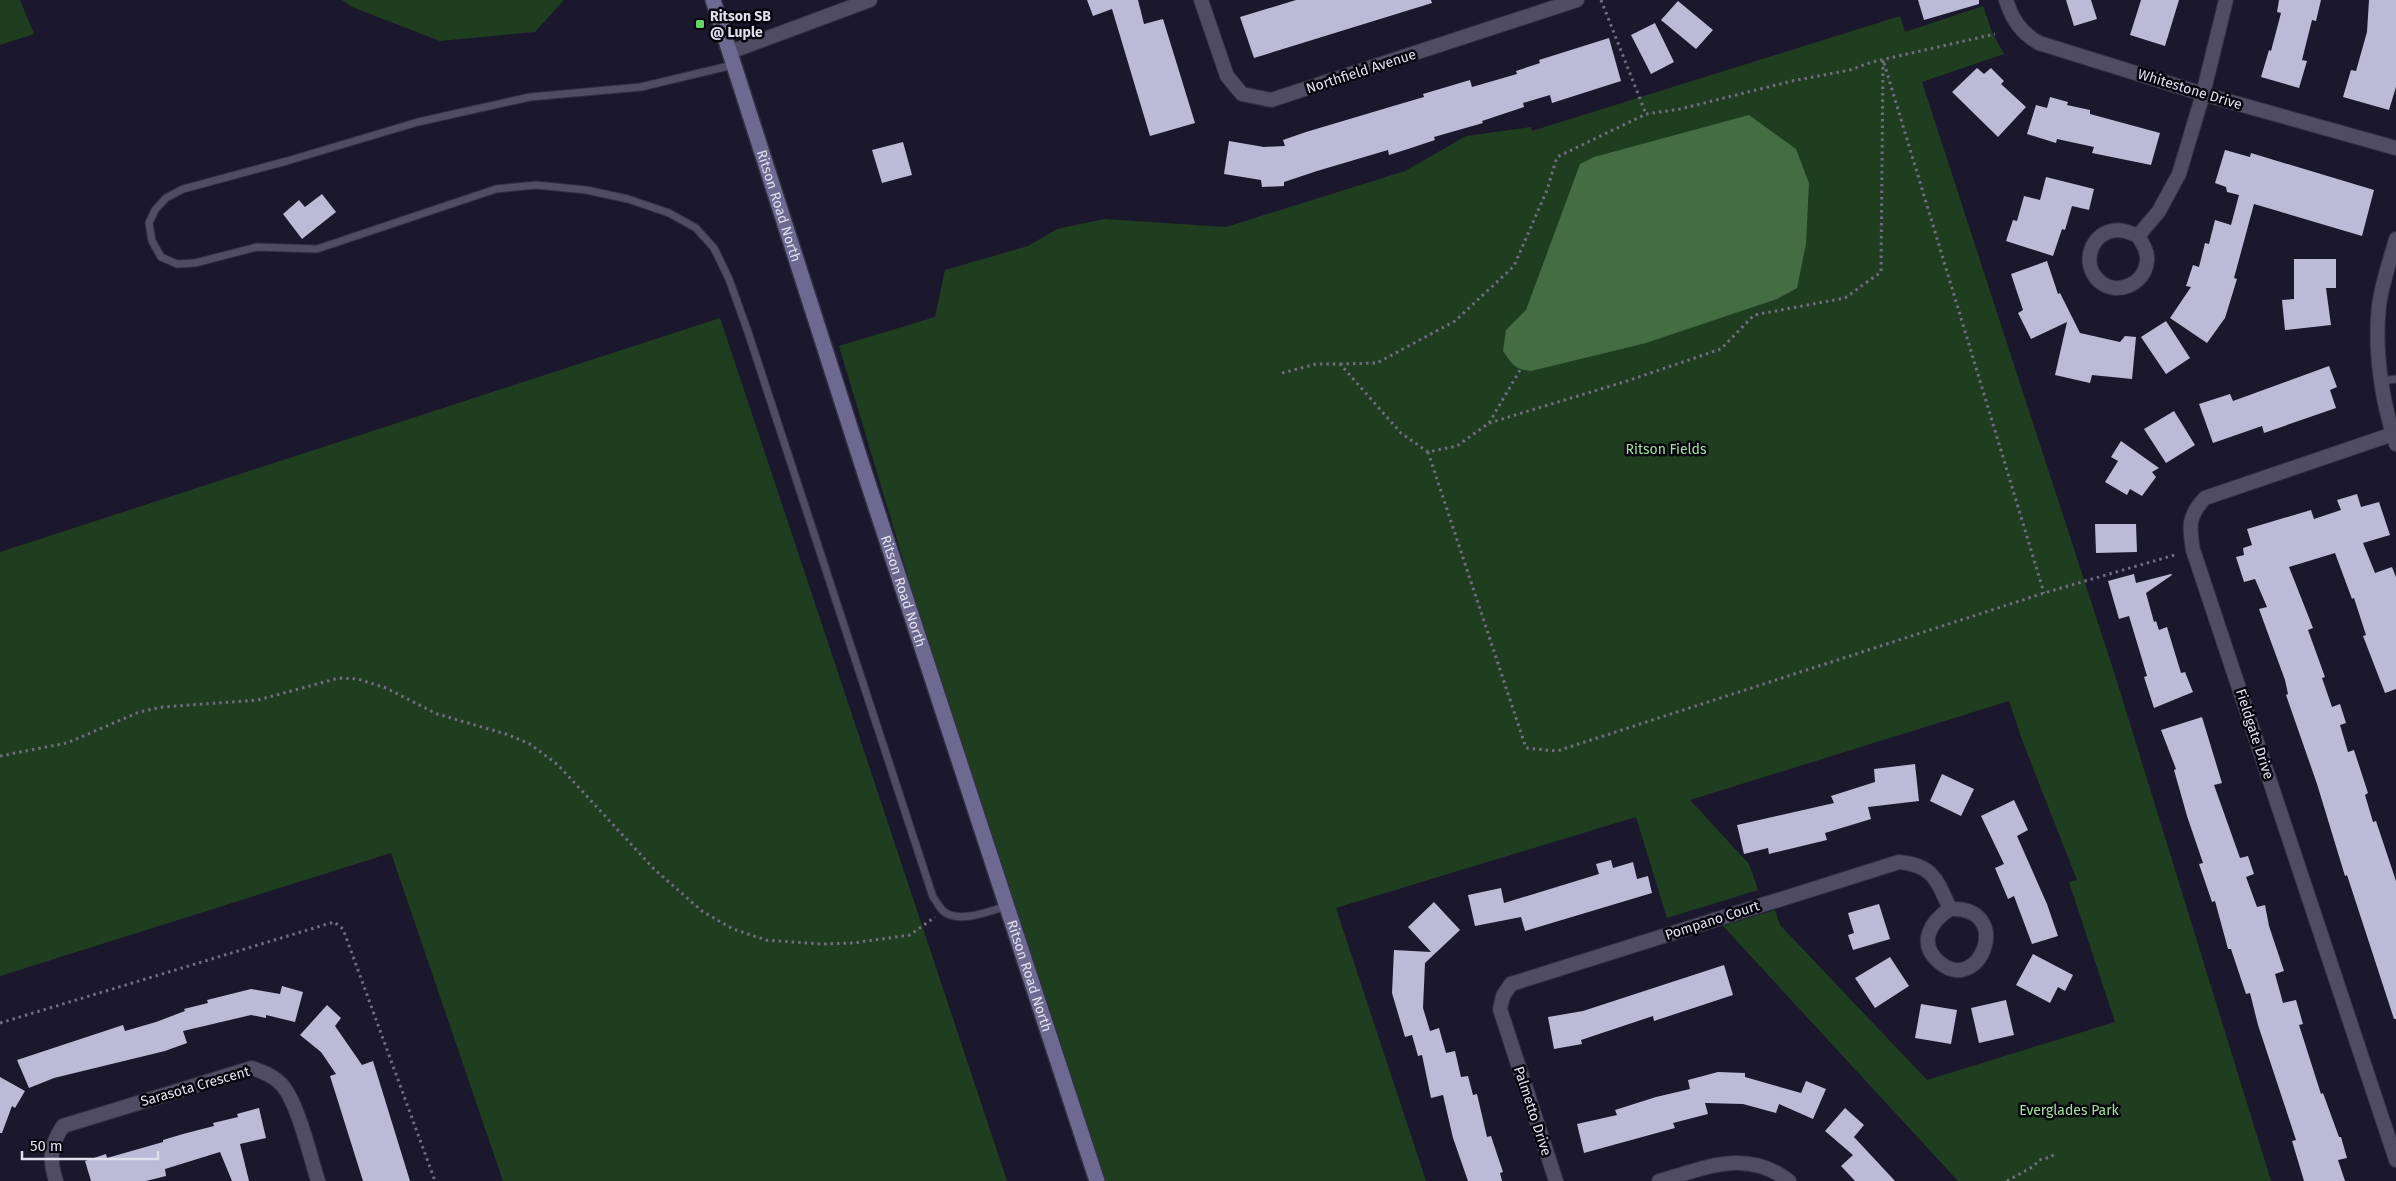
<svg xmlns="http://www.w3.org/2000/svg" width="2396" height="1181" viewBox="0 0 2396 1181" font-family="'Fira Sans',sans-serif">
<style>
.green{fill:#1f3e1f}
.water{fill:#446d43}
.building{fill:#bcbad6}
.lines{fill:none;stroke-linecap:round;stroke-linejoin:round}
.lane-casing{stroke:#323040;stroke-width:9}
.street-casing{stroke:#323040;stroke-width:16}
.secondary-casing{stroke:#323040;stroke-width:18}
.path{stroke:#6f6d7f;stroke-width:3;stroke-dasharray:2.5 4;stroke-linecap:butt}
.lane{stroke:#4f4c64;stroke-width:7}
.street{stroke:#4f4c64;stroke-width:14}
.secondary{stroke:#6e6991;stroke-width:15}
.poi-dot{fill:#66d466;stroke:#06050d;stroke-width:2}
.labels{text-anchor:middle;stroke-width:5;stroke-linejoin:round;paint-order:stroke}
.poi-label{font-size:14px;font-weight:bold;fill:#e0dfee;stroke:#06050d;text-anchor:start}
.street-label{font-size:14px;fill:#e0dfee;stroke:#06050d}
.park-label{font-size:14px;fill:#a1e09e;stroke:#06050d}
</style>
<rect width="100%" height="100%" fill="#1b182d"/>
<g class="green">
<polygon points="0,0 20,0 34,34 0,45"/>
<polygon points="342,0 563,0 563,1 535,32 440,41 352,7"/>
<polygon points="1983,6 1992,32 2004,54 1922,82 2114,672 2271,1181 1958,1181 1723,926 1775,910 1780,925 1927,1080 2115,1022 2069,882 2077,880 2024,745 2009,701 1690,800 1749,864 1758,890 1667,918 1636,817 1336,908 1426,1181 1097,1181 1007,906 839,346 935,317 945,270 1028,246 1057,229 1104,219 1226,227 1405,171 1466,136 1531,127 1532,131 1900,16 1905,32"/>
<polygon points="720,318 1007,1181 503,1181 391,853 0,976 0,552"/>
</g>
<path class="water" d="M1749,115L1796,149L1809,183L1806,244L1797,288L1777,299L1646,343L1531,371C1515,370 1512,364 1503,351L1506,330L1526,310L1580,164L1594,157Z"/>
<g class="building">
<polygon points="1087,0 1138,0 1144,24 1163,19 1195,123 1150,136 1112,9 1093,16"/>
<polygon points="1296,0 1431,0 1432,3 1254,58 1240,17"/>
<polygon points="1918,0 1979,0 1979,4 1924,20"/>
<polygon points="2066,0 2091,0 2097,19 2074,26"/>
<polygon points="2141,0 2179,0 2165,46 2130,35"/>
<polygon points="2279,0 2321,0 2316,21 2312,20 2302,60 2307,61 2299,88 2261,77 2269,50 2271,51 2281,13 2277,12"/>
<polygon points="2369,0 2396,0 2396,87 2389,110 2343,97 2351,70 2356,71 2367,32"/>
<polygon points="1678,1 1713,30 1696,49 1661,20"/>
<polygon points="1655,23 1674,62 1651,74 1631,35"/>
<polygon points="1609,38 1621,81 1552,103 1550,95 1523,103 1524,107 1482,121 1483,123 1434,137 1435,140 1411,148 1389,155 1388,150 1317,171 1284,182 1284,186 1262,187 1261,180 1224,174 1229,141 1264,147 1285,146 1283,140 1306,132 1400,104 1424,97 1423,94 1470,80 1472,87 1517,74 1516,71 1540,63 1539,60"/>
<polygon points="1977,68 1984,74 1991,68 2004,81 2001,84 2026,107 1998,137 1952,92"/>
<polygon points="2050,97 2068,102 2067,105 2090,110 2090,114 2160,133 2151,165 2092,153 2094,147 2057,139 2056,143 2027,134 2036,105 2047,108"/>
<polygon points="903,142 912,175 882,183 872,150"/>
<polygon points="2225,150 2250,157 2251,153 2374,190 2362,236 2254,204 2234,278 2237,279 2225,318 2207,343 2170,318 2191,287 2186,286 2193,265 2199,267 2205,243 2209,244 2215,220 2231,225 2239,195 2227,192 2226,187 2215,183"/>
<polygon points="2046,177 2094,189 2089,210 2072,206 2065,230 2062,229 2053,256 2006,241 2013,220 2017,221 2024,196 2040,200"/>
<polygon points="322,194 336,212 302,239 283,214 299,200 305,207"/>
<polygon points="2294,259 2336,259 2336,288 2326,288 2331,325 2285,330 2282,300 2294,299"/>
<polygon points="2047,261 2058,294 2060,293 2080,333 2120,342 2125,336 2136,337 2132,379 2092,375 2090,383 2055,375 2067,322 2031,339 2018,313 2023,310 2011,274"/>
<polygon points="2166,321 2190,358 2166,374 2141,337"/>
<polygon points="2329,366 2337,387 2330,390 2336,408 2264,433 2262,426 2213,443 2199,404 2230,394 2233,401"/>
<polygon points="2174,411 2195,445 2166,463 2144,429"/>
<polygon points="2121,441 2159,468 2152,472 2156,477 2142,496 2130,489 2127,495 2105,482 2118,461 2111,457"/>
<polygon points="2357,494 2361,507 2379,502 2390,535 2363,543 2375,573 2392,567 2396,577 2396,689 2385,693 2363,636 2366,635 2354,598 2352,599 2335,553 2289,567 2313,628 2308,630 2325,677 2322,678 2332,707 2340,704 2346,723 2340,725 2348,752 2354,750 2368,793 2365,795 2373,822 2376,821 2396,881 2396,1019 2394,1019 2347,875 2345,876 2317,784 2286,695 2288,694 2285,680 2259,609 2267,607 2255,579 2244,582 2236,557 2244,555 2243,548 2252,545 2247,529 2311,510 2314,519 2341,510 2337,500"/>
<polygon points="2095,524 2136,524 2137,552 2096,553"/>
<polygon points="2134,574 2136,583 2171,574 2172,575 2146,593 2154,622 2156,621 2159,630 2167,627 2181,673 2185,672 2193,692 2154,708 2144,677 2147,676 2129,616 2119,619 2108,581"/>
<polygon points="2202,717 2222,783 2214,785 2240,858 2248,856 2254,874 2246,877 2257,907 2265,905 2269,926 2284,971 2275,974 2283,1003 2296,1000 2303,1024 2299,1025 2321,1094 2323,1093 2339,1137 2341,1137 2347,1158 2338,1160 2345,1181 2304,1181 2292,1141 2296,1140 2258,1025 2250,993 2246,994 2231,949 2228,949 2215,901 2212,902 2199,864 2203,863 2187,816 2174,770 2176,769 2161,730"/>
<polygon points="1915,764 1919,801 1868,807 1871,819 1825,833 1827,840 1769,854 1768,848 1744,854 1737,825 1834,803 1831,796 1875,782 1874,769"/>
<polygon points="1942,774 1974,789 1961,816 1930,801"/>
<polygon points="2014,800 2028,830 2017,836 2047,904 2058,936 2032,944 2014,896 2008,899 1995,868 2004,864 1981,816"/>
<polygon points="1611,860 1613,868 1633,862 1637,879 1648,876 1652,893 1525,931 1521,917 1475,926 1468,895 1501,888 1504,903 1599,874 1596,864"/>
<polygon points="1434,902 1460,930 1425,963 1423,1008 1430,1031 1439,1028 1446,1053 1455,1051 1461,1077 1468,1076 1473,1095 1477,1094 1487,1137 1491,1136 1503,1172 1500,1173 1502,1181 1468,1181 1453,1138 1443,1095 1431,1098 1422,1055 1418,1056 1412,1035 1405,1037 1392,993 1394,950 1431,952 1408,927"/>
<polygon points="1879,904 1890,939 1853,950 1848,935 1854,933 1848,913"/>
<polygon points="2033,954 2073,975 2065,991 2058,987 2050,1003 2016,985"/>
<polygon points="1890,957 1909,986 1875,1008 1855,978"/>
<polygon points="1724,965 1733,995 1654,1021 1653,1016 1581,1040 1582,1044 1554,1049 1548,1017 1583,1011"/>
<polygon points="282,986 303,992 295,1022 266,1015 266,1018 251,1015 183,1031 187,1043 165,1051 54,1078 29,1088 17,1060 123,1025 125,1031 156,1022 185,1011 184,1009 208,1003 207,1000 251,989 280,994"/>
<polygon points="2006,1000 2014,1035 1979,1043 1971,1008"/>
<polygon points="1921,1004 1957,1010 1951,1044 1915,1038"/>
<polygon points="327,1005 341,1018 335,1026 362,1065 373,1061 410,1181 363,1181 330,1076 336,1074 321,1052 300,1035"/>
<polygon points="1718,1072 1745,1073 1745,1077 1801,1093 1806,1081 1826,1089 1813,1119 1779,1104 1776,1113 1743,1104 1705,1103 1708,1114 1673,1123 1675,1128 1584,1153 1577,1124 1617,1115 1615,1110 1656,1097 1690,1089 1688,1080"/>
<polygon points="0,1077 25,1091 15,1108 12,1106 2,1133 0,1133"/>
<polygon points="259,1108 266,1138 240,1144 249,1181 232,1181 220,1152 165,1169 166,1176 146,1181 91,1181 85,1161 106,1154 107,1158 163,1142 163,1140 183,1134 214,1126 213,1123 238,1117 237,1114"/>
<polygon points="1845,1108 1864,1125 1854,1137 1895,1181 1855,1181 1841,1166 1853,1155 1825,1131"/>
</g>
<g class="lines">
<defs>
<g id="lane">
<path d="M733,65L641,87L530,97L418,122L287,161L183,189L166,198L155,210L149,223L152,241L161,257L177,264L195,263L257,247L317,249L496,189L536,185L586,190L628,199L669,213L696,228L714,248L729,279L748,332L933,897C936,901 939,906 942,910C957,925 990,911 1007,906"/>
<polyline points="2382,381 2396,379"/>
</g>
<g id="street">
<polyline points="1201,0 1227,76 1242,94 1271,100 1577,0"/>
<path d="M2006,0C2012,19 2021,33 2039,43L2203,94L2396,148"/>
<polyline points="730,52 870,0"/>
<path d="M2138,236C2143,244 2148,252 2147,261C2145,285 2115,297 2098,280C2083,265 2089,239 2108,232C2119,228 2129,232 2138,236L2159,211L2179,174L2203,94L2226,0"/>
<path d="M2396,239C2390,261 2382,283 2379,306C2374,351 2382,402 2396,444"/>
<path d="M2393,434L2205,498C2188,516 2189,526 2193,550L2396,1160"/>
<path d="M56,1181C49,1159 50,1145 63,1126L252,1068C263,1072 274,1076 282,1085C298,1103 310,1156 318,1181"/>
<path d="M1556,1181L1500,1009L1503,996L1511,984L1899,862C1933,865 1937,880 1950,909C1931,921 1917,943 1939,962C1980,997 2015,906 1950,909"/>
<path d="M1659,1181C1706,1168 1746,1148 1789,1181"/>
</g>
<g id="secondary">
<path id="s1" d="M713,0L867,480L1097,1181"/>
</g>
</defs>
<use href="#lane" class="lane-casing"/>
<use href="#street" class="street-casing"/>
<use href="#secondary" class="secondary-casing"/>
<g class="path">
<polyline points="1601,0 1646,114"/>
<polyline points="1884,63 2044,593"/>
<polyline points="1340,364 1377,363 1455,321 1514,266 1547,190 1557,157 1646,114 1680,109 1792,81 1850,70 1872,62 1995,34"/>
<polyline points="1282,373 1316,364 1340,364 1401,433 1428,452 1457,446 1489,423 1520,370"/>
<polyline points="1489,423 1627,381 1721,349 1754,315 1845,298 1881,272 1883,60"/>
<polyline points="1428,452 1526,748 1557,751 2044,593 2178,554"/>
<polyline points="0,756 67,743 139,712 163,707 258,700 339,678 358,679 386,688 437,714 506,734 530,744 558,765 654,869 702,911 733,929 766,940 820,944 853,943 910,935 935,917"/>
<polyline points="0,1023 334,922 343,929 435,1181"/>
<polyline points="2007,1181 2034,1166 2039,1160 2051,1157 2054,1154"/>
</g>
<use href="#lane" class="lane"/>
<use href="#street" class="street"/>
<use href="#secondary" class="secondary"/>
</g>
<rect class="poi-dot" x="695" y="19" width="10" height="10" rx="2.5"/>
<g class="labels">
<g class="poi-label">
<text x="710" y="21">Ritson SB<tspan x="710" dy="16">@ Luple</tspan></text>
</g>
<g class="street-label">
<text transform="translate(1361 71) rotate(-18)" y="5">Northfield Avenue</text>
<text transform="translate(2190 89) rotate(17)" y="5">Whitestone Drive</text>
<text dy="5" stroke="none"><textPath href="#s1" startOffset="216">Ritson Road North</textPath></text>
<text dy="5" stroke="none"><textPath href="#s1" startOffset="621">Ritson Road North</textPath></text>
<text transform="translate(2255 734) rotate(72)" y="5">Fieldgate Drive</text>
<text transform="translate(1712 920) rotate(-18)" y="5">Pompano Court</text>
<text dy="5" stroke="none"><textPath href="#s1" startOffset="1026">Ritson Road North</textPath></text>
<text transform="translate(195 1086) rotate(-16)" y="5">Sarasota Crescent</text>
<text transform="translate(1533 1111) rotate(72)" y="5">Palmetto Drive</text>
</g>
<g class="park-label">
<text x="1666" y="454">Ritson Fields</text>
<text x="2069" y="1115">Everglades Park</text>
</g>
</g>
<path d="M22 1151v8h136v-8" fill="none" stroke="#e0dfee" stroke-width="2.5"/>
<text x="30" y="1151" font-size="15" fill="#e0dfee" stroke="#06050d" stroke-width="4" paint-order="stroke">50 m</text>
</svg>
